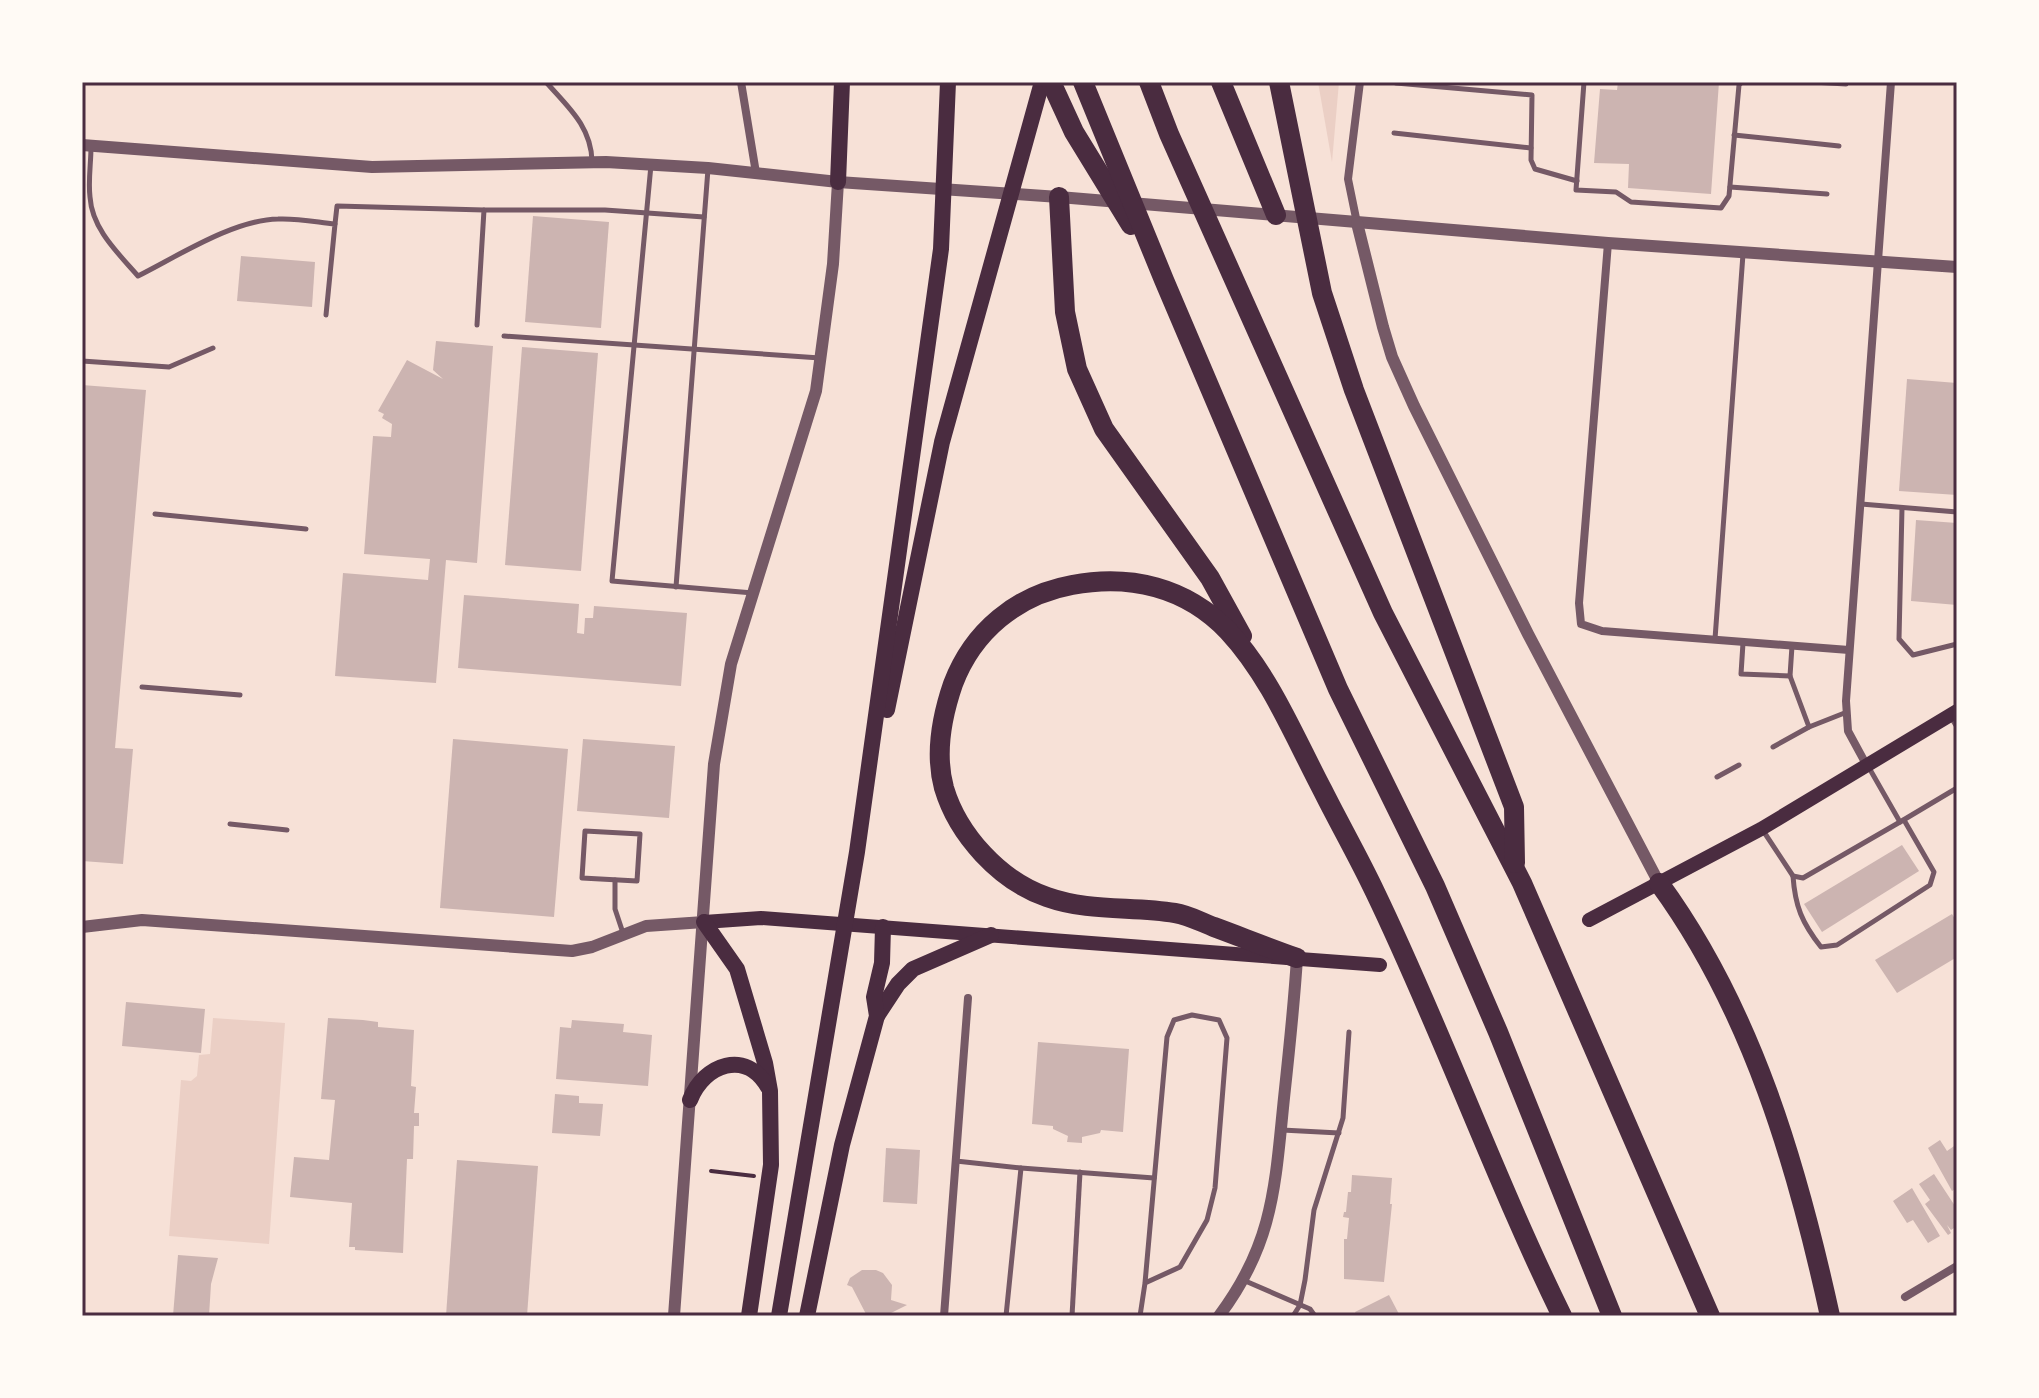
<svg xmlns="http://www.w3.org/2000/svg" width="2039" height="1398" viewBox="0 0 2039 1398" font-family="'Alegreya Sans',sans-serif">
<style>
.green{fill:#ebcfc5}
.building{fill:#ccb4b1}
.lines{fill:none;stroke-linecap:round;stroke-linejoin:round}
.path{stroke:#4a2c40;stroke-width:4}
.service{stroke:#755966;stroke-width:5}
.minor{stroke:#755966;stroke-width:8}
.tertiary{stroke:#755966;stroke-width:12}
.secondary{stroke:#4a2c40;stroke-width:14}
.primary{stroke:#4a2c40;stroke-width:16}
.motorway{stroke:#4a2c40;stroke-width:20}
.neatline{fill:none;stroke:#4a2c40;stroke-width:3}
</style>
<rect width="100%" height="100%" fill="#f7e1d7"/>
<g class="green">
<polygon points="1318,82 1339,82 1332,162"/>
<polygon points="213,1018 285,1023 269,1244 169,1236 181,1080 191,1081 197,1076 199,1055 210,1054"/>
</g>
<g class="building">
<polygon points="1618,82 1719,82 1711,194 1628,188 1629,164 1594,163 1600,89 1617,90"/>
<polygon points="533,216 609,222 601,328 525,322"/>
<polygon points="241,256 315,262 312,307 237,301"/>
<polygon points="436,341 493,346 477,563 446,560 436,683 335,676 343,573 428,580 430,559 364,554 373,436 391,437 392,424 382,418 384,414 378,411 407,360 443,379 433,370"/>
<polygon points="522,347 598,353 581,571 505,565"/>
<polygon points="1907,379 1957,383 1957,495 1899,491"/>
<polygon points="82,385 146,390 115,748 133,749 123,864 82,861"/>
<polygon points="1916,520 1957,523 1957,605 1911,601"/>
<polygon points="464,595 579,604 577,633 584,634 585,618 593,618 594,606 687,613 681,686 458,668"/>
<polygon points="453,739 568,749 554,917 440,908"/>
<polygon points="583,739 675,746 669,818 577,811"/>
<polygon points="1902,845 1919,871 1822,932 1804,904"/>
<polygon points="1952,914 1957,922 1957,957 1897,993 1875,960"/>
<polygon points="126,1002 205,1009 201,1053 122,1046"/>
<polygon points="328,1018 363,1020 378,1022 378,1027 414,1030 411,1086 416,1087 414,1113 419,1113 419,1126 414,1126 413,1159 407,1159 403,1253 355,1250 355,1247 349,1247 352,1203 290,1197 294,1157 329,1160 335,1100 321,1099"/>
<polygon points="572,1020 624,1024 623,1032 652,1035 648,1086 556,1079 560,1027 571,1028"/>
<polygon points="1038,1042 1129,1049 1123,1132 1101,1130 1100,1133 1082,1137 1082,1143 1067,1142 1068,1136 1053,1129 1053,1126 1032,1124"/>
<polygon points="555,1094 579,1096 579,1103 603,1104 600,1136 552,1133"/>
<polygon points="1940,1140 1947,1151 1957,1144 1957,1194 1955,1189 1952,1191 1928,1148"/>
<polygon points="886,1148 920,1150 917,1204 883,1202"/>
<polygon points="457,1160 538,1166 527,1316 446,1316"/>
<polygon points="1934,1174 1957,1209 1957,1226 1951,1230 1947,1225 1951,1233 1948,1235 1925,1204 1930,1200 1919,1184"/>
<polygon points="1352,1175 1392,1178 1390,1204 1392,1204 1384,1282 1344,1279 1344,1239 1347,1239 1349,1218 1343,1217 1344,1212 1346,1212 1348,1192 1351,1192"/>
<polygon points="1912,1188 1940,1236 1928,1243 1913,1220 1907,1223 1893,1201"/>
<polygon points="178,1255 218,1258 211,1284 209,1316 173,1316"/>
<polygon points="862,1270 876,1270 883,1273 892,1285 891,1300 907,1305 885,1316 867,1316 852,1287 847,1285 850,1278"/>
<polygon points="1389,1295 1400,1316 1357,1316 1355,1312"/>
</g>
<g class="lines">
<polyline class="path" points="711,1171 754,1176"/>
<g class="service">
<path d="M546,82C568,107 591,126 592,161"/>
<polyline points="1584,82 1576,190 1616,192 1631,202 1721,208 1729,196 1739,85 1742,82"/>
<polyline points="1813,82 1846,84"/>
<polyline points="1396,83 1532,95 1531,160 1535,169 1577,181"/>
<polyline points="1394,133 1531,148"/>
<polyline points="1734,135 1839,146"/>
<path d="M91,147C91,163 88,181 90,197C92,229 118,253 138,276C178,256 233,220 278,219C297,218 316,222 335,224L326,315"/>
<polyline points="651,165 612,581 753,593"/>
<polyline points="1730,187 1827,194"/>
<polyline points="484,210 605,210 704,217"/>
<polyline points="335,224 337,206 484,210 477,325"/>
<polyline points="504,336 820,358"/>
<polyline points="82,361 169,367 213,348"/>
<polyline points="1861,504 1957,512"/>
<polyline points="1902,508 1899,639 1913,655 1957,644"/>
<polyline points="155,514 306,529"/>
<polyline points="676,587 708,169"/>
<polyline points="1715,639 1743,254"/>
<polyline points="1743,643 1741,674 1790,676 1792,646"/>
<polyline points="1790,676 1809,727 1847,712"/>
<polyline points="142,687 240,695"/>
<polyline points="1950,716 1957,727"/>
<polyline points="1773,747 1809,727"/>
<polyline points="1868,766 1900,822 1957,788"/>
<polyline points="1717,777 1739,765"/>
<polyline points="230,824 287,830"/>
<polyline points="1762,829 1793,876 1803,878 1900,822"/>
<polygon points="585,831 640,834 637,881 582,878"/>
<path d="M1793,876C1795,906 1802,923 1821,947L1837,945L1930,885L1934,872L1904,820"/>
<polyline points="615,880 615,909 623,933"/>
<polyline points="1282,1130 1339,1133"/>
<polyline points="956,1161 1021,1168 1006,1316"/>
<polyline points="1021,1168 1154,1178"/>
<polyline points="1243,1280 1310,1309 1315,1316"/>
<polyline points="1072,1316 1080,1172"/>
<polyline points="1140,1316 1145,1283 1167,1037 1174,1020 1192,1015 1219,1020 1227,1038 1215,1188 1207,1220 1180,1267 1145,1283"/>
<polyline points="1293,1316 1300,1305 1305,1280 1314,1210 1343,1118 1349,1032"/>
</g>
<g class="minor">
<polyline points="741,82 756,173"/>
<polyline points="1357,223 1348,179 1360,82"/>
<polyline points="1608,243 1579,603 1581,624 1602,631 1849,650"/>
<polyline points="1867,766 1848,731 1846,701 1891,82"/>
<polyline points="1905,1297 1957,1266"/>
<polyline points="944,1316 968,998"/>
</g>
<g class="tertiary">
<polyline points="82,145 372,167 606,162 708,168 838,182 1059,197 1608,243 1957,267"/>
<polyline points="1357,223 1383,327 1392,357 1414,406 1528,634 1659,883"/>
<polyline points="82,927 142,920 572,951 592,947 646,926 704,922"/>
<polyline points="674,1316 714,764 731,664 816,391 833,264 838,182"/>
<path d="M1219,1316C1274,1243 1275,1185 1284,1098C1289,1052 1294,1005 1297,958"/>
</g>
<g class="secondary">
<polyline points="1589,920 1761,829 1957,711"/>
<polyline points="704,922 761,918 1380,965"/>
</g>
<g class="primary">
<polyline points="838,182 842,82"/>
<polyline points="887,710 942,442 1042,82"/>
<polyline points="704,922 737,969 765,1063 770,1091 771,1165 749,1316"/>
<polyline points="877,1016 898,984 913,969 991,935"/>
<path d="M690,1100C704,1064 746,1049 768,1087"/>
<polyline points="779,1316 857,852 941,249 948,82"/>
<polyline points="807,1316 842,1145 877,1016 874,997 882,963 883,927"/>
</g>
<g class="motorway">
<polyline points="1051,82 1074,132 1131,225"/>
<polyline points="1083,82 1164,280 1338,689 1435,886 1498,1032 1612,1316"/>
<polyline points="1149,82 1169,134 1383,613 1522,883 1710,1316"/>
<polyline points="1221,82 1276,215"/>
<polyline points="1279,82 1322,293 1354,390 1514,807 1515,863"/>
<polyline points="1059,197 1065,312 1077,369 1104,429 1210,578 1242,636"/>
<path d="M1659,883C1752,1010 1797,1165 1830,1316"/>
<path d="M1297,958C1269,948 1241,937 1214,927C1201,922 1188,915 1175,913C1132,906 1089,912 1047,897C1000,881 958,835 944,788C935,755 942,716 953,684C973,631 1017,595 1072,585C1130,574 1186,587 1228,631C1270,676 1294,736 1323,791C1340,825 1359,858 1375,892C1442,1031 1494,1177 1562,1316"/>
</g>
</g>
<rect width="2039" height="1398" fill="none" stroke="#fffaf5" stroke-width="168"/>
<rect x="84" y="84" width="1871" height="1230" class="neatline"/>
</svg>
